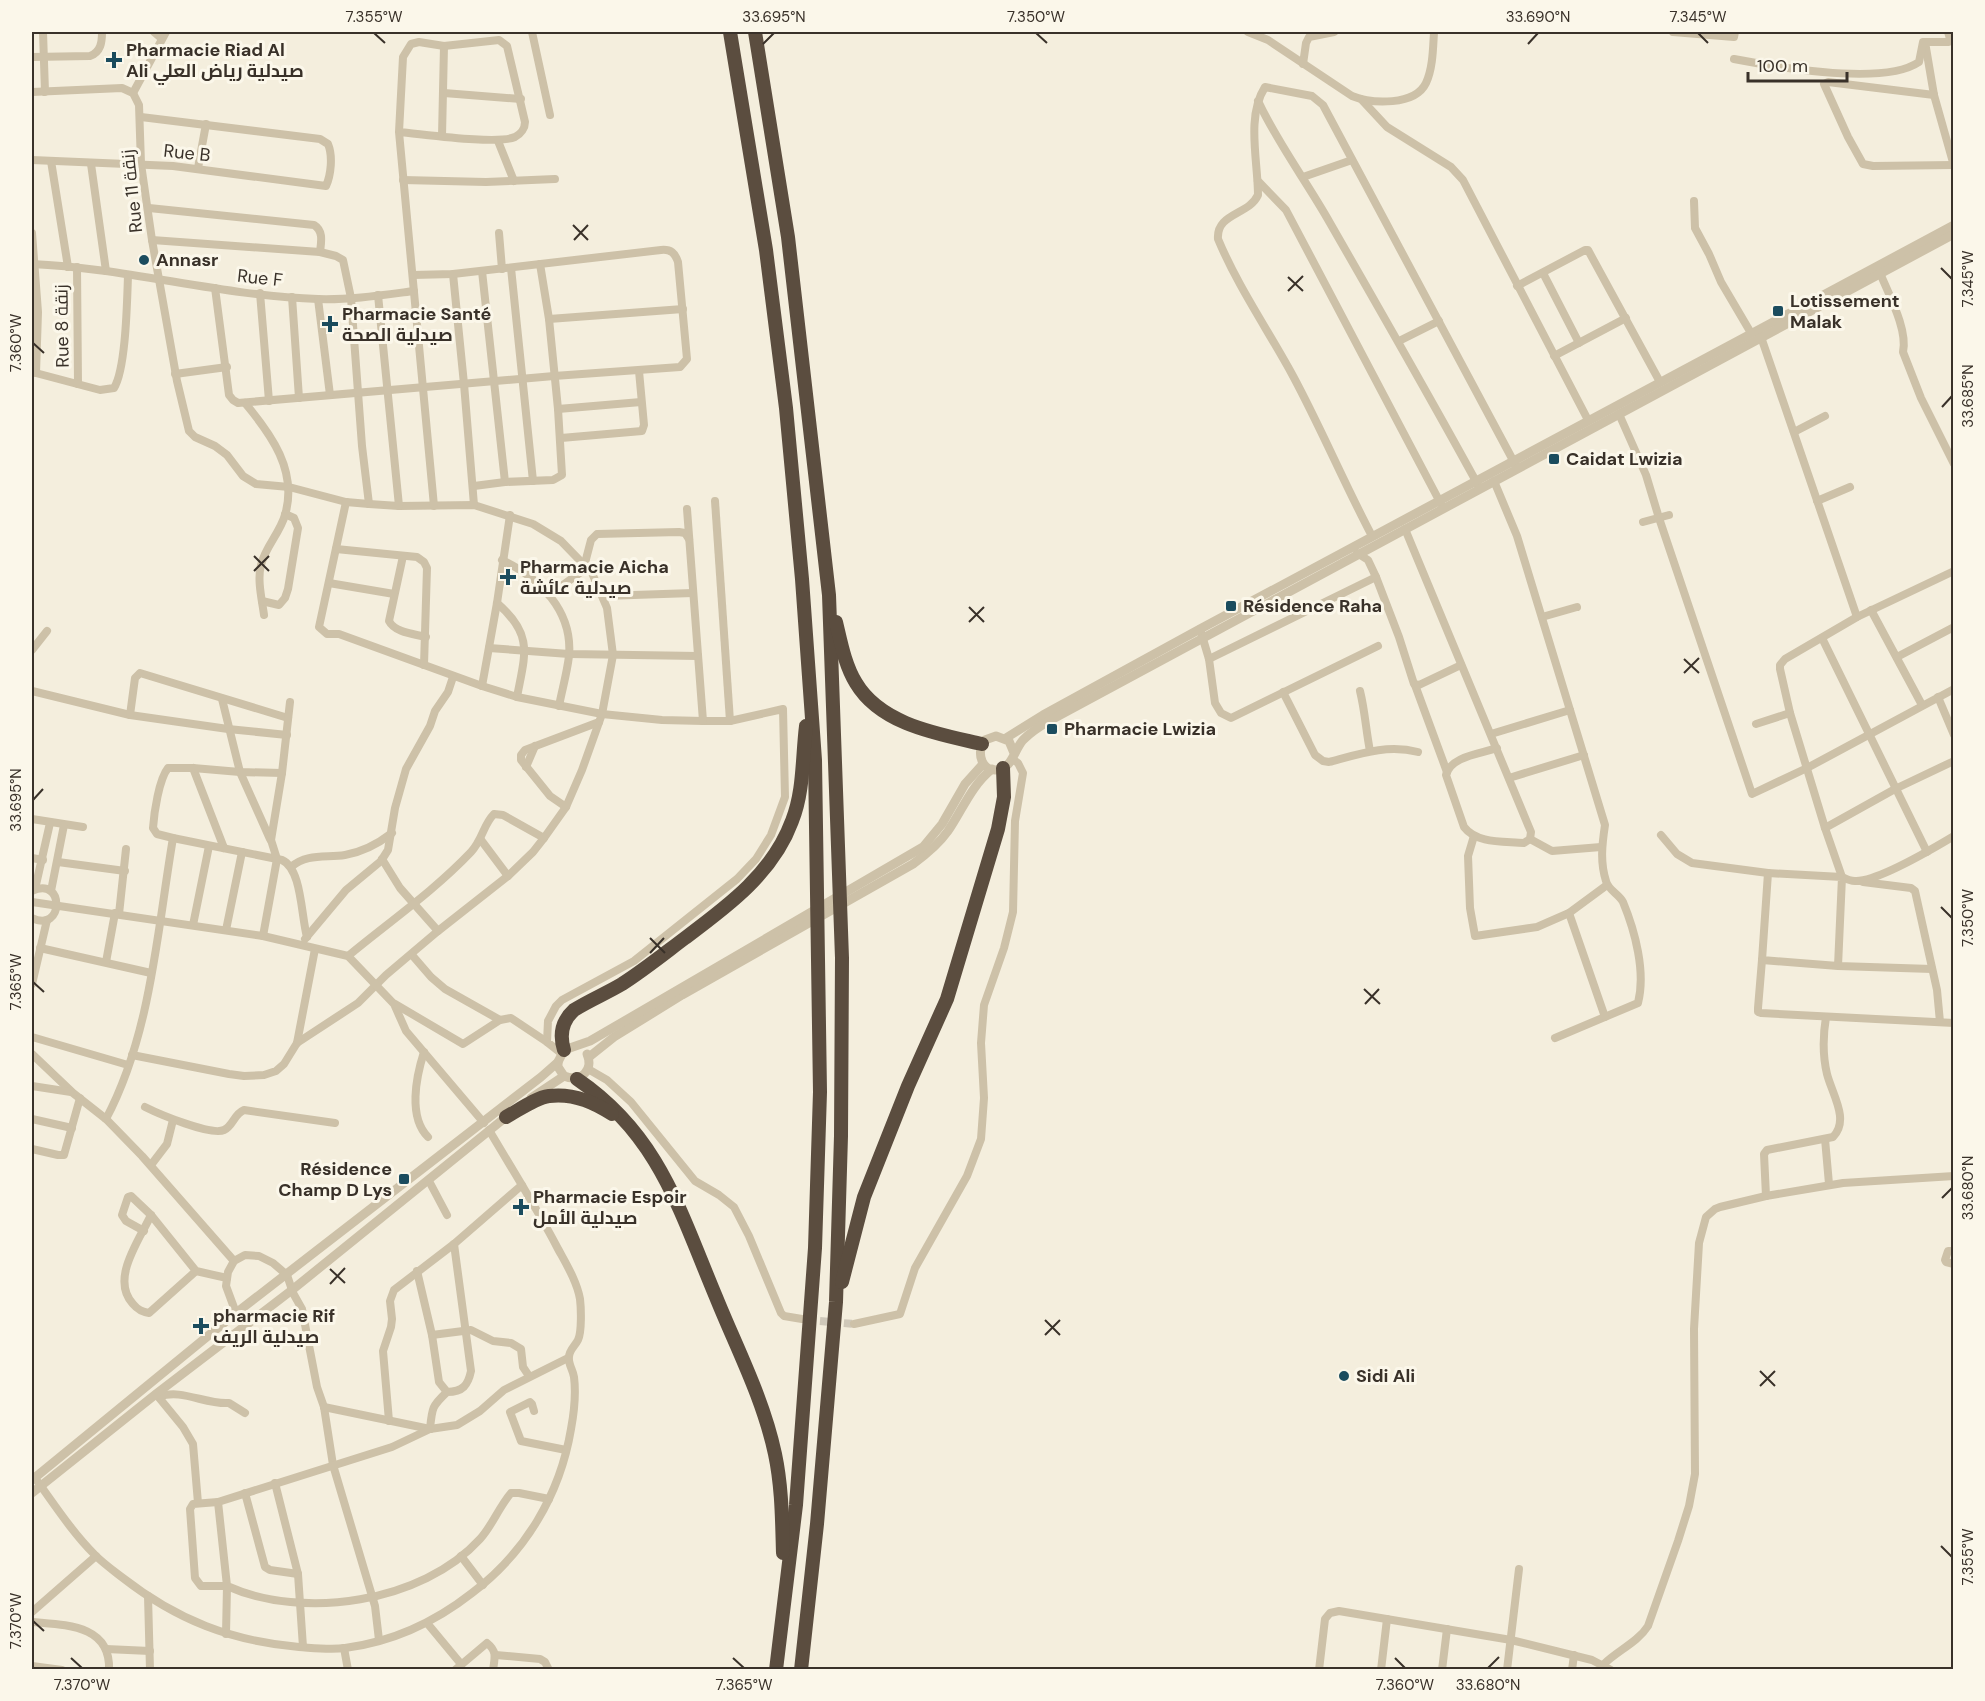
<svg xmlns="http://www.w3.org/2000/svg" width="1985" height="1701" viewBox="0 0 1985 1701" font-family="'DM Sans',Cairo,sans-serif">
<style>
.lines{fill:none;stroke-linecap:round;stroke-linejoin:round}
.minor-tunnel{stroke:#cfc8b9;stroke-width:8;stroke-dasharray:8 4;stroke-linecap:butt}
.minor{stroke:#cdc1a8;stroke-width:8}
.tertiary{stroke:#cdc1a8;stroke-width:9}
.motorway{stroke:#5b4d3f;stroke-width:14}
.ticks{fill:none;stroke:#393129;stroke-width:2}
.poi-dot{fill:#1b4c5e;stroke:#fbf7ea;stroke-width:2}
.labels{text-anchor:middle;stroke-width:6;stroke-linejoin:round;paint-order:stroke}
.poi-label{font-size:18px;font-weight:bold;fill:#393129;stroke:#fbf7ea;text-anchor:start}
.street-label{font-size:18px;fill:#393129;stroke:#fbf7ea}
.neatline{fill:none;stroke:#393129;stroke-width:2}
.ticks-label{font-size:15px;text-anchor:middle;fill:#393129}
</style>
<rect width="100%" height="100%" fill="#f4eedd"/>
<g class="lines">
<polyline class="minor-tunnel" points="808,1320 854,1324"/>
<g class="minor">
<polyline points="43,32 45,92"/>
<polyline points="154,32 161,38"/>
<polyline points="532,32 550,115"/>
<path d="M1248,32L1268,40L1352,96C1372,104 1415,106 1426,83C1433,68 1433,48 1434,32"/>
<polyline points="1673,32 1734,37 1735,32"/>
<polyline points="1925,42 1934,95 1954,166"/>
<path d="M32,57L90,56C101,52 102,42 102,32"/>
<path d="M1734,59C1776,67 1884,86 1919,62L1923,42H1949L1950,39L1948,32"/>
<polyline points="1303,64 1306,43 1309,37 1334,32"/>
<polyline points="32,92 122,88 133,93 139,105 141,164 152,240 177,381 189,431 195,437 215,446 227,455 243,476 256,484 289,487 346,502 369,504 399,506 474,505 533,524 561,541 592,573 607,608 613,655 602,714 582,770 566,807 544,838 533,852 508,876 438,931 386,975 358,1003 297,1043 284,1064 276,1071 264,1075 244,1076 229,1074 132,1055"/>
<polyline points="133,93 166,32"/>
<polyline points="444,93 521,99"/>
<polyline points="1934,95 1828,82 1824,84 1848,137 1863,164 1873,166 1953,165"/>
<polyline points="1361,99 1387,127 1451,167 1463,180 1588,420"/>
<path d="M1258,101C1278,144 1307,182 1330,223C1380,310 1430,397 1478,485"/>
<path d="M399,132C423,134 497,145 515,137C521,134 525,128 525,122L507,46L499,40L444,46L419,42L411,44L403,57L399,132L434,506"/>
<polyline points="442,136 444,46"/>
<polyline points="498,141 514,181"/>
<path d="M32,160L173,166L326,186C331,175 333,156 328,144L320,139L141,117"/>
<polyline points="51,161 68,267"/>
<polyline points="91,164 106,271"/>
<polyline points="198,168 206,124"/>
<polyline points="1303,177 1352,160"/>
<polyline points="403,180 486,182 555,179"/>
<polyline points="1258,181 1286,210 1441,504"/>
<polyline points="1694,201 1695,228 1709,254 1721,282 1751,333"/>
<path d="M149,208L314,225C324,231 321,243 320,252"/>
<polyline points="32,233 38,312 36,373"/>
<polyline points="499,233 502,269"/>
<polyline points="152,240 320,252 336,256 343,260 351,298 362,446 369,504"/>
<path d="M32,264C127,268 222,296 318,299C350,300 383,295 414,291"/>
<polyline points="77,267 78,384"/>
<polyline points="511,268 533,481"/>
<polyline points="482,271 505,482"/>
<polyline points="1543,273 1579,343"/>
<path d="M1880,273C1889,295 1908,330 1903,352L1921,398L1954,464"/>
<polyline points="453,274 464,384 474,505"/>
<polyline points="1517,286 1585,250 1588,250 1660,382"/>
<path d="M215,288L229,395L233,400L238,403L554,376L680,367L687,359L678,262C675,253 671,249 661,250L453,274L413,275"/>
<polyline points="260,293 269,401"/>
<polyline points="378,295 399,506"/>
<polyline points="292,297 299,398"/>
<polyline points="318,299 330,395"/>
<polyline points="549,319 683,309"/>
<polyline points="1760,334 1857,617"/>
<polyline points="1399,341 1439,321"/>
<polyline points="1554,356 1626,318"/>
<path d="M32,372L100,390L114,388C126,369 127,301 128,276"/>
<polyline points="175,374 227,367"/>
<path d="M245,403C271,434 298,471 285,515C280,533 265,547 261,565C257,580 262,600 264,615"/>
<polyline points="558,409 641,402"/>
<polyline points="1619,414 1646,475 1659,518 1752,794 1807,768 1954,689"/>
<polyline points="1794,432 1825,416"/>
<polyline points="561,438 642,431 644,425 639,371"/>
<path d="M1494,481L1517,536L1605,825C1602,845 1600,862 1606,881C1608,890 1619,894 1623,902C1635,931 1646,972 1638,1003L1555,1038"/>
<polyline points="474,486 505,482 553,480 562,475 558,409 549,319 540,264"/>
<polyline points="715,501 730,721"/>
<polyline points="1817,501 1850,487"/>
<polyline points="346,502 319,627 327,634 339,634 482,686 517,697 602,714 662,720 703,721 730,721 783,709 785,797 771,835 756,859 737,879 634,961 562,1000 556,1006 548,1021 547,1042 561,1053"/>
<polyline points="687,509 703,721"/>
<polyline points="1643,522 1669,515"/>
<path d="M1405,529L1531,832L1530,839L1524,843C1504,841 1477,844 1464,827L1446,775C1451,756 1480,754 1497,748"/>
<path d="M1372,536C1344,483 1321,428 1293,376C1268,330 1238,287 1218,239C1216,213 1249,215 1258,195C1258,161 1246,117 1265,87L1312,96L1323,105L1515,464"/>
<polyline points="336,549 417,557 424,562 427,568 424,665"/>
<polyline points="1357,553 1368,560 1376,577 1399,637 1414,684 1419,685 1461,665"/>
<path d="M403,556L389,621C395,633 415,634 426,637"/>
<path d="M502,560C540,578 573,611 569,656C567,673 562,690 559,706"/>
<polyline points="585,563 591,540 597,534 679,532 685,533 689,539"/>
<path d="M1954,571L1857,617L1785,659L1780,665V669L1790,713L1825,828L1842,877C1846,879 1850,881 1855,881C1877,882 1934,848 1954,836"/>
<polyline points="329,583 394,594"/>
<polyline points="549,595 588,567"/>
<polyline points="604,596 693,593"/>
<polyline points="262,601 279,605 285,598 288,589 298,528 294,518 285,514"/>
<path d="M497,603C534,635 525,654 517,697"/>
<polyline points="1871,610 1922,705"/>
<polyline points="1542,617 1577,607"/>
<polyline points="1200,629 1209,659 1215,703 1221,713 1231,718 1378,646"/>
<polyline points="1822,638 1927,852"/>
<polyline points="489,648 569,654 698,656"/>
<polyline points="32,650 47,631"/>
<polyline points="1897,657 1954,627"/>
<polyline points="1209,659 1376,577"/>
<polyline points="1415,685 1447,772"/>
<polyline points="482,686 497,603 510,515"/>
<polyline points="32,691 130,715 228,729 287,735"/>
<path d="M1360,691C1365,711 1366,731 1370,751"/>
<path d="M1283,692L1315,755L1323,761L1329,762C1359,754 1387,744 1418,752"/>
<polyline points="1938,697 1954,735"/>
<polyline points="222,699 240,772 270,839"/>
<polyline points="130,715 135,678 140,673 288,718"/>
<polyline points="1756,724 1790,713"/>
<polyline points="1491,734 1570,710"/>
<polyline points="526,767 535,746"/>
<polyline points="193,768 224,848"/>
<path d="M282,773L240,772L193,768H168C159,779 154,813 153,828L157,834L173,838L282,860C302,869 301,916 307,937"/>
<polyline points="1509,778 1584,755"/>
<polyline points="566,807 550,796 521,760 521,755 525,750 599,722"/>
<polyline points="32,819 83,827"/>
<polyline points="1825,828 1895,789 1954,761"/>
<polyline points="1661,835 1677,854 1692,863 1768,873"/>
<polyline points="1474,836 1468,856 1470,908 1475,936 1537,927 1569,913 1607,885"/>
<polyline points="1530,839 1552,851 1601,847"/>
<polyline points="481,840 508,876"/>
<polyline points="32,858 43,860"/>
<polyline points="382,859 400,888 438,931"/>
<polyline points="58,862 125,871"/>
<path d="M291,867C307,853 326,858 345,855C362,852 379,843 392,833"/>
<polyline points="1863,882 1911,888 1915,891 1937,990 1940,1022"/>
<polyline points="35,889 50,823"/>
<path d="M32,891C65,875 64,934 32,918"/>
<polyline points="51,891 64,825"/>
<polyline points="32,902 263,936 348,956 394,1004 406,1031 484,1123"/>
<polyline points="1569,913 1605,1017"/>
<polyline points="119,914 126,849"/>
<polyline points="193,925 209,846"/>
<polyline points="226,930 242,852"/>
<polyline points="263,936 277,859 271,840 282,773 290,702"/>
<polyline points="305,939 346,890 381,861 388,850 395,808 406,769 430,726 435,711 448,692 453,677"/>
<polyline points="40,948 151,973"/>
<path d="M348,956C389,922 434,891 471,852C483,839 483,825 494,814L503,815L544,838"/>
<polyline points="1762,960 1758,1008 1758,1012 1761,1013 1954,1023"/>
<polyline points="106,962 115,913"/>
<polyline points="1838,966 1842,877 1768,873 1762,960 1838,966 1932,969"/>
<polyline points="32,984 47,920"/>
<polyline points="395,1004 463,1044 500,1020 445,989 431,977 412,955"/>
<polyline points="500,1020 511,1018 547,1042"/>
<polyline points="32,1037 128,1065"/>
<polyline points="297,1043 315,949"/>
<path d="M424,1052C416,1077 408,1117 428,1137"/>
<polyline points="32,1054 73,1093 106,1119 142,1156 234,1261"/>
<polyline points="588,1069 607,1080 631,1102 695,1181 719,1195 734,1207 749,1236 781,1313 784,1316 802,1319"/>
<polyline points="32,1086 71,1092"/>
<path d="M145,1107C159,1114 211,1136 224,1130C233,1126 234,1114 244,1110L335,1123"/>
<polyline points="32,1119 72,1128"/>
<path d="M106,1119C151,1034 157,932 173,838"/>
<polyline points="1825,1139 1829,1184"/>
<polyline points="32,1149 58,1155 64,1155 80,1098"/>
<polyline points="151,1165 167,1144 173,1120"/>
<polyline points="429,1181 447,1215"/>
<path d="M1766,1196L1764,1154L1767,1150L1833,1137C1850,1120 1832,1094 1827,1074C1823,1057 1823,1035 1826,1017"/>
<path d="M151,1215C139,1241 110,1279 133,1304C138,1310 142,1312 149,1313L196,1271"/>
<polyline points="144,1231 126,1221 122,1215 128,1197 131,1196 151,1215 196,1271 227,1278"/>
<polyline points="1954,1251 1948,1251 1945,1260 1946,1262 1954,1264"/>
<polyline points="417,1271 432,1335 439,1382 447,1392"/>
<polyline points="236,1313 226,1286 228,1272 234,1261 245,1255 259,1256 273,1263 287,1275 293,1293 302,1309 317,1387 324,1407 333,1465 375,1606 379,1640"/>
<polyline points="854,1324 900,1314 915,1268 967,1176 981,1139 984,1098 981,1043 984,1005 1004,948 1013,912 1015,821 1023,773 1018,763 1012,759"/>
<polyline points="432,1335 471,1330 493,1341 511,1343 521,1349 523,1367 529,1376"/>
<polyline points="156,1394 183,1427 193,1444 198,1503"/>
<path d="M159,1397C181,1388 206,1405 229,1403L245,1413"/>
<polyline points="324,1407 430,1429 457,1425 480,1411 504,1390 568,1358"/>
<polyline points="534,1411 532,1404 530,1402 510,1412 521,1441 566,1450"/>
<polyline points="389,1421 383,1351 391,1327 392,1319 390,1301 394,1290 454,1244 522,1185"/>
<path d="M430,1429C432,1408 432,1406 447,1392C463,1392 468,1385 471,1371L454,1244"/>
<path d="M38,1482C56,1507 73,1533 95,1555C104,1564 114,1571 123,1578C177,1620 231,1641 299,1647C314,1648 330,1650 345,1648C392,1642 435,1622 472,1593C525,1553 560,1495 571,1429C574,1413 576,1393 574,1377C573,1370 568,1364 569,1357C569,1350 575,1346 578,1340C582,1332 581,1307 580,1299C577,1281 565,1262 557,1247C536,1207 512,1169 489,1130"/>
<polyline points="275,1483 298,1574 303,1647"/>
<polyline points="245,1493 265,1567 270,1570 298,1574"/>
<path d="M218,1502L227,1586C303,1620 422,1603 480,1539C492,1526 499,1507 511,1493H519L549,1499"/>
<polyline points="461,1556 483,1585"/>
<polyline points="148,1596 150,1670"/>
<polyline points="32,1612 96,1556"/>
<path d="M32,1622C64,1625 111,1624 109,1670"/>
<polyline points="427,1623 461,1664"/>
<polyline points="226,1634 227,1586 201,1586 195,1578 190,1509 193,1504 218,1502 392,1447 430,1429"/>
<polyline points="344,1648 348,1670"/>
<polyline points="106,1649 150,1651"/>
<polyline points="496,1655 540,1659 545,1662 549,1670"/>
<path d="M1604,1664C1617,1651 1638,1642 1648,1626L1678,1541L1689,1506L1695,1474L1694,1329L1699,1243L1706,1217L1715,1209L1720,1207L1766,1196L1843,1183L1954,1176"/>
<polyline points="32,1666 62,1670"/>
<path d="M455,1670L487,1643C497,1651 495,1657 493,1670"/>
<polyline points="1319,1670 1325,1619 1330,1613 1339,1611 1511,1640 1592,1660 1611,1670"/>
<polyline points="1381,1670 1387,1619"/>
<polyline points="1442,1670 1447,1629"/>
<polyline points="1507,1670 1519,1569"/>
<polyline points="1572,1670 1574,1655"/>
</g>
<g class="tertiary">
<polyline points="1006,738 1043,715 1200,629 1954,225"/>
<path d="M1014,753L1009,741L996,736L985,740C975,752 982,775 1001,769C1012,766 1015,749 1023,740C1031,732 1040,726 1049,721L1954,234"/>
<path d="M589,1057L614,1037L682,995L913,864C927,854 938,845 948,831C963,809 971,786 992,769"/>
<path d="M558,1062V1067L564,1076C581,1083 594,1070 587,1054"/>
<polyline points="531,1098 564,1076"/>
<polyline points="32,1480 236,1313 541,1077 558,1062 564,1050 590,1041 923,847 942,824 965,784 983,764"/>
<polyline points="32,1493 156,1394 292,1290 511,1113"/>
</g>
<g class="motorway">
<polyline points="730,32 766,250 786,408 802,579 815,760 820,1092 815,1248 796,1505 776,1670"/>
<polyline points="755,32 788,237 829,595 842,958 841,1136 836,1302 817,1524 801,1670"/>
<path d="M836,622C841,643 845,665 856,683C881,725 939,734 982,744"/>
<path d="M564,1050C559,1034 562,1021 574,1010C590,1000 607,993 622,984C644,970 665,953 685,938C728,906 773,873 792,821C804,791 802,758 806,726"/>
<path d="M577,1079C659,1135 679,1209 716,1297C737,1349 763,1398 775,1454C782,1487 782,1520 783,1553"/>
<path d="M506,1117C519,1110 535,1098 549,1096C572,1093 594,1102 612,1114"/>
<polyline points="842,1282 864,1197 908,1086 947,999 998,829 1004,797 1003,768"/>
</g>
</g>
<path class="ticks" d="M374,33L385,43M1036,33L1047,43M1698,33L1708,43M763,44L774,33M1528,44L1538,33M573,225L588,240M574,240L588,225M1941,268L1952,279M1288,277L1303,291M1288,291L1303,276M33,343L44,353M1942,407L1952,396M254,556L269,571M254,571L269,556M969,607L984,622M969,622L984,607M1684,659L1699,673M1684,673L1699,658M33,800L43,789M1941,907L1952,918M650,938L665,953M650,953L664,938M33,982L44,992M1364,989L1380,1004M1365,1004L1379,989M1942,1198L1952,1188M330,1269L345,1283M330,1284L345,1268M1045,1320L1060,1335M1045,1335L1060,1320M1760,1371L1775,1386M1760,1386L1775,1371M1941,1546L1952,1557M33,1621L44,1631M71,1658L82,1668M733,1658L744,1668M1395,1658L1405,1668M1488,1668L1499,1657"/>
<g class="poi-dot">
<path d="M111 51h6v6h6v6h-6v6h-6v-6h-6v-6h6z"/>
<circle cx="144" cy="260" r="6"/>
<rect x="1772" y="305" width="12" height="12" rx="3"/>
<path d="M327 315h6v6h6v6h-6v6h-6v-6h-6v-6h6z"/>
<rect x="1548" y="453" width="12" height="12" rx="3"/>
<path d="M505 568h6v6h6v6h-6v6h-6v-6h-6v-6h6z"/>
<rect x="1225" y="600" width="12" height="12" rx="3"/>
<rect x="1046" y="723" width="12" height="12" rx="3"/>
<rect x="398" y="1173" width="12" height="12" rx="3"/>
<path d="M518 1198h6v6h6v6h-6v6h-6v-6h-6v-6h6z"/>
<path d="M198 1317h6v6h6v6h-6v6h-6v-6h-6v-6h6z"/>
<circle cx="1344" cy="1376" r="6"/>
</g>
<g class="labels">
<g class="poi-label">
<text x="126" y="56">Pharmacie Riad Al<tspan x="126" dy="21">Ali صيدلية رياض العلي</tspan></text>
<text x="156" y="266">Annasr</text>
<text x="1790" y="307">Lotissement<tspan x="1790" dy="21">Malak</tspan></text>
<text x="342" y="320">Pharmacie Santé<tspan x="342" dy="21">صيدلية الصحة</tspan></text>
<text x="1566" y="465">Caidat Lwizia</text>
<text x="520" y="573">Pharmacie Aicha<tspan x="520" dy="21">صيدلية عائشة</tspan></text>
<text x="1243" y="612">Résidence Raha</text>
<text x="1064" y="735">Pharmacie Lwizia</text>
<text x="392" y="1175" text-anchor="end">Résidence<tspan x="392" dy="21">Champ D Lys</tspan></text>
<text x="533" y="1203">Pharmacie Espoir<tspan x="533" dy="21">صيدلية الأمل</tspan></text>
<text x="213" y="1322">pharmacie Rif<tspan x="213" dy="21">صيدلية الريف</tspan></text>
<text x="1356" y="1382">Sidi Ali</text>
</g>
<g class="street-label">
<text transform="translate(187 153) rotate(6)" y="6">Rue B</text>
<text transform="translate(132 191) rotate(-96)" y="6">Rue 11 زنقة</text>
<text transform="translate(260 278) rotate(6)" y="6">Rue F</text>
<text transform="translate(62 326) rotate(-91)" y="6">Rue 8 زنقة</text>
</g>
</g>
<rect width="1985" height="1701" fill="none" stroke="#fbf7ea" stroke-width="66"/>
<path d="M1748 72v9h99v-9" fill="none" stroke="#393129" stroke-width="3"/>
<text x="1757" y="72" font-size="18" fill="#393129" stroke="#fbf7ea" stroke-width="4.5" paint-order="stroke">100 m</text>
<rect x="33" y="33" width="1919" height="1635" class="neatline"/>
<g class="ticks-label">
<text x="374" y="22">7.355°W</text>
<text x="774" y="22">33.695°N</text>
<text x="1036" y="22">7.350°W</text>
<text x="1538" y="22">33.690°N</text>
<text x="1698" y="22">7.345°W</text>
<text transform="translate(1968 279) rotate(-90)" y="5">7.345°W</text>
<text transform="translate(16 343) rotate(-90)" y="5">7.360°W</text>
<text transform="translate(1968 396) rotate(-90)" y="5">33.685°N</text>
<text transform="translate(16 800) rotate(-90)" y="5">33.695°N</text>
<text transform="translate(1968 918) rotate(-90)" y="5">7.350°W</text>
<text transform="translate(16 982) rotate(-90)" y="5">7.365°W</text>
<text transform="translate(1968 1188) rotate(-90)" y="5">33.680°N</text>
<text transform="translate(1968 1557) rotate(-90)" y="5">7.355°W</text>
<text transform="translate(16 1621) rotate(-90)" y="5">7.370°W</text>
<text x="82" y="1690">7.370°W</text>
<text x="744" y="1690">7.365°W</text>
<text x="1405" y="1690">7.360°W</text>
<text x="1488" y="1690">33.680°N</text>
</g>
</svg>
